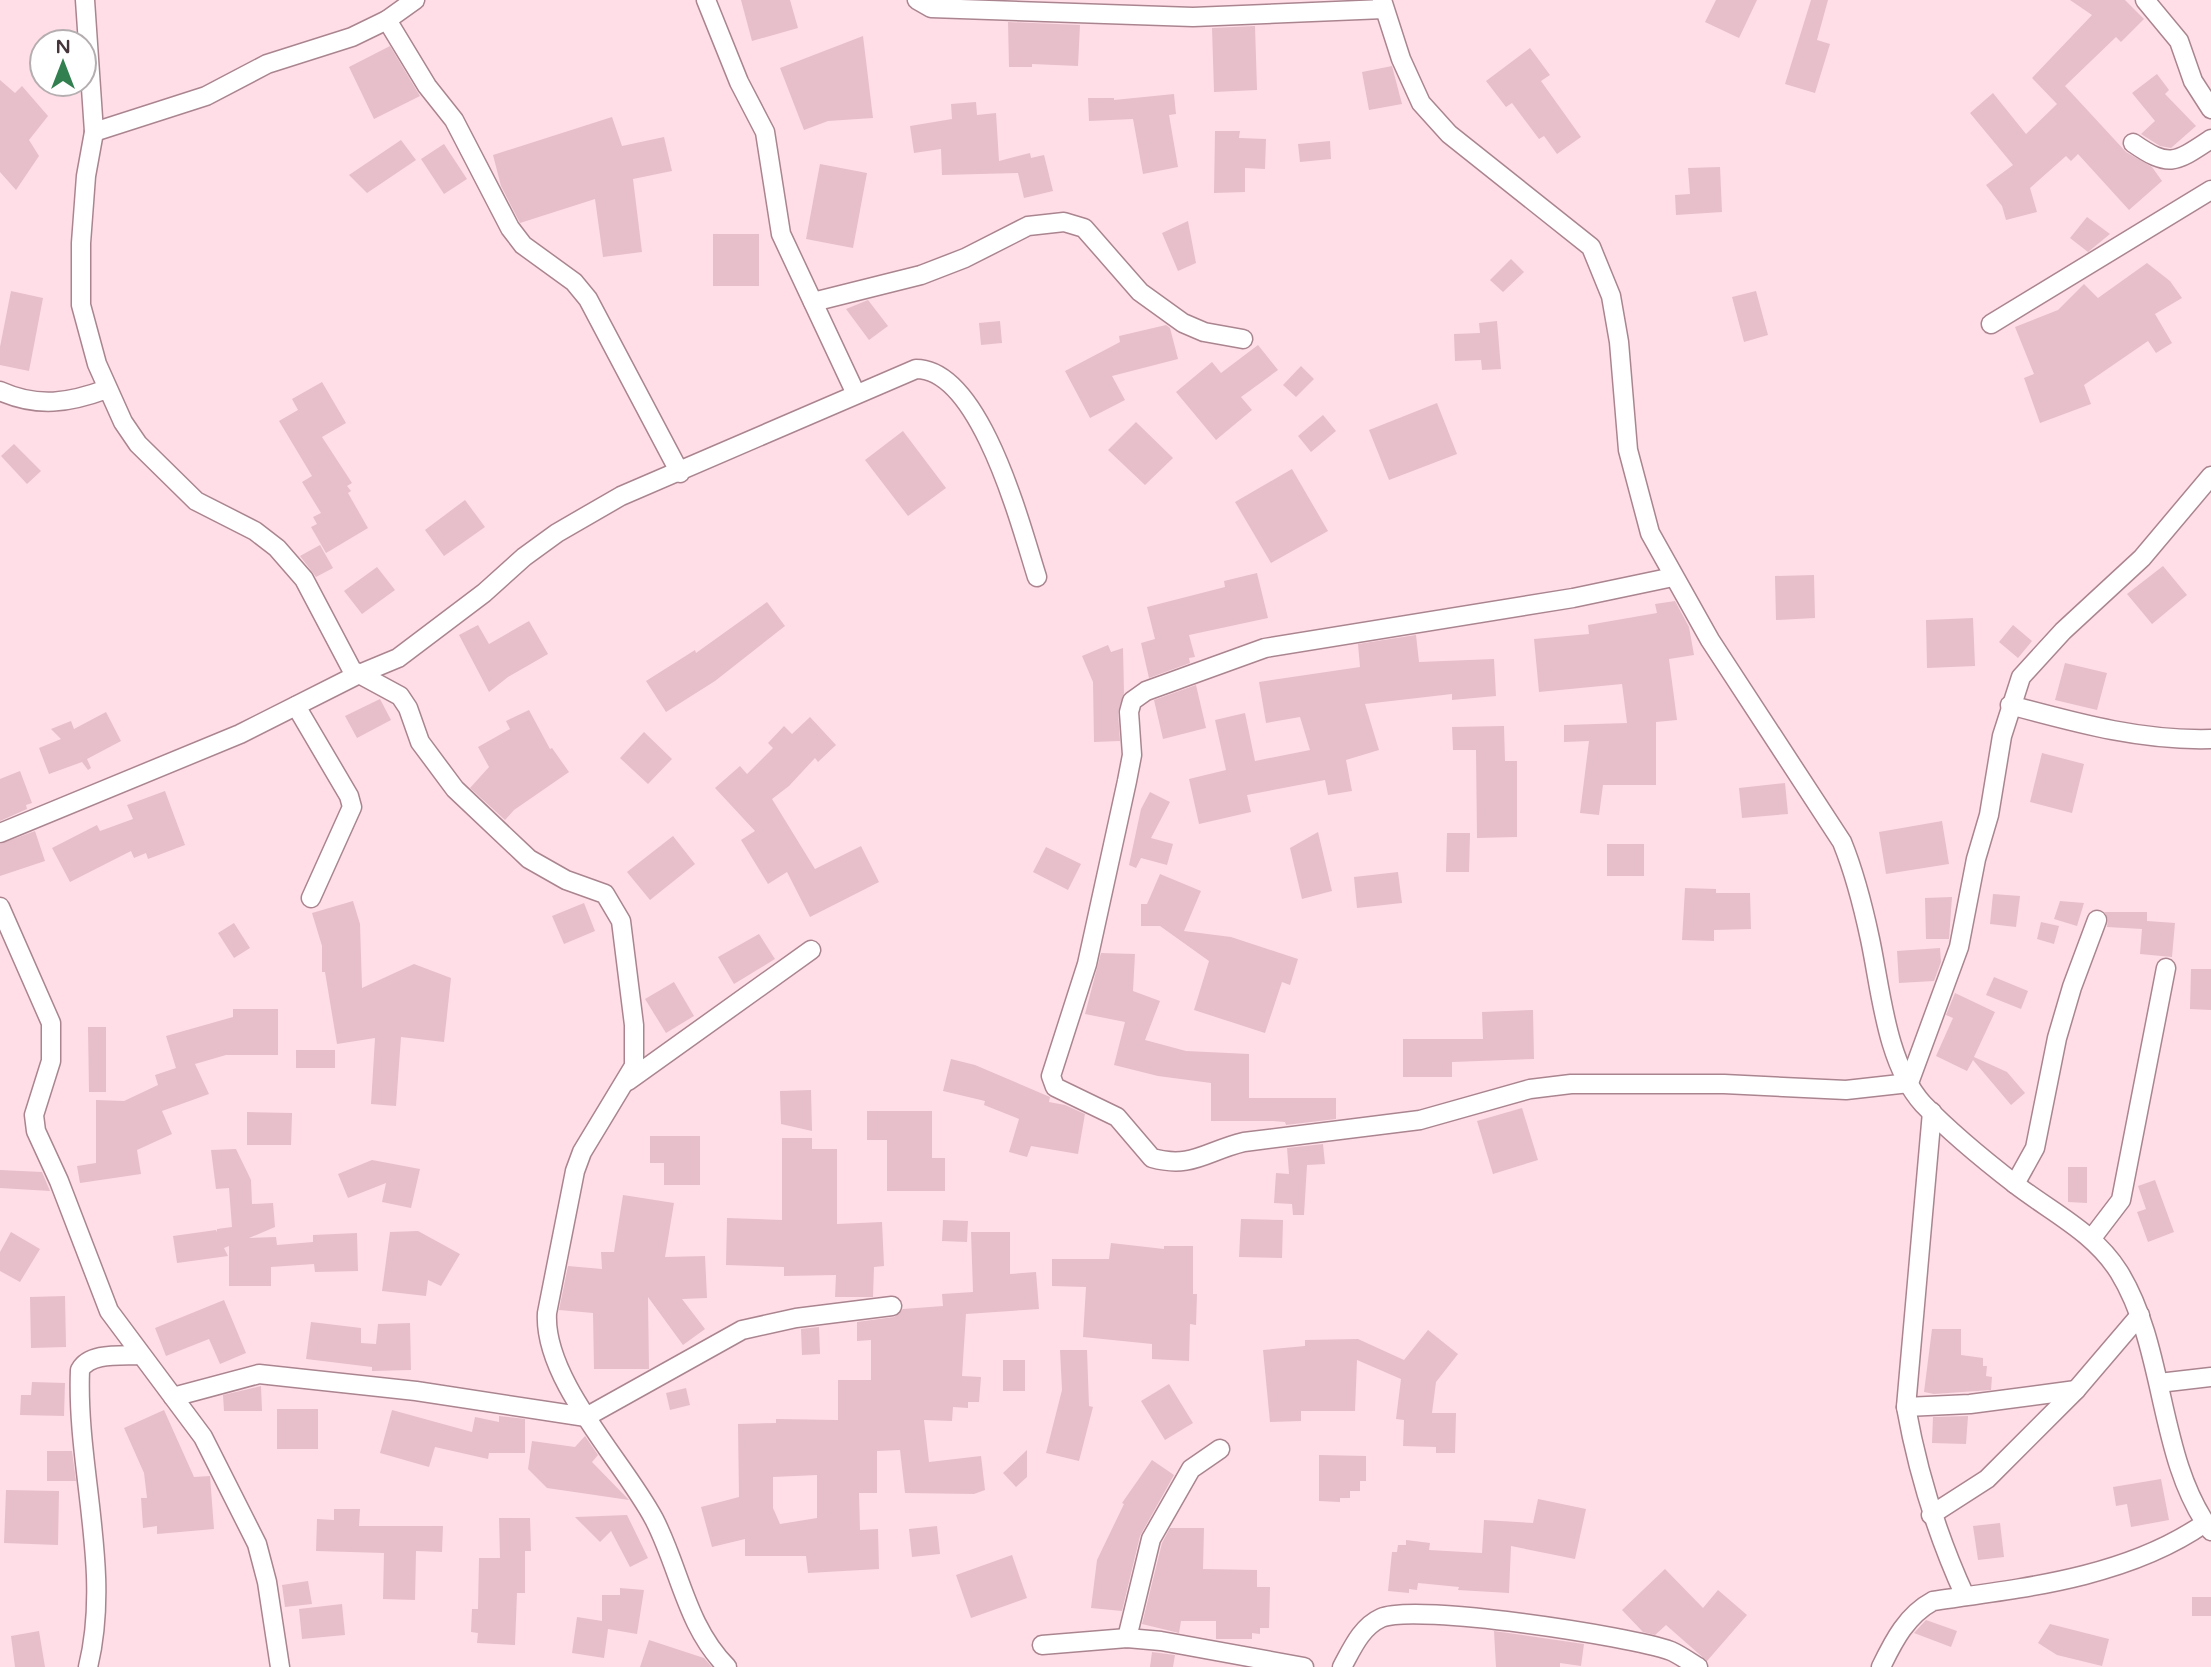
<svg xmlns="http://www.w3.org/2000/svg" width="2211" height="1667" viewBox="0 0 2211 1667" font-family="'Varela Round',sans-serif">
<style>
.building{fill:#e7bfcb;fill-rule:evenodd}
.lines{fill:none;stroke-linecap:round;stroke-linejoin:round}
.minor-casing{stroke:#aa8590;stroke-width:21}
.minor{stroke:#fff;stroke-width:18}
</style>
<rect width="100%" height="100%" fill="#ffdee7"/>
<g class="building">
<polygon points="741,0 790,0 798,28 752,41"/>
<polygon points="1716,0 1757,0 1739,38 1705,22"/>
<polygon points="1811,0 1828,0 1817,40 1830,44 1815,93 1785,84"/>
<polygon points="2070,0 2125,0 2144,19 2121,42 2116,37 2065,86 2126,152 2152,167 2162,181 2129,210 2078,154 2071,161 2066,156 2030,188 2037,212 2006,220 2002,206 1986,185 2013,165 1970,113 1993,93 2026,134 2057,104 2032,78 2092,15"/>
<polygon points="1008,22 1080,25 1078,66 1032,64 1032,67 1009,67"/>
<polygon points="1255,26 1257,90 1214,92 1212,28"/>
<polygon points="863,36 873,118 828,121 804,130 780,68"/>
<polygon points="390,46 420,96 374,119 349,67"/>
<polygon points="1530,48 1550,75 1541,81 1581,137 1557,154 1544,136 1539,139 1512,103 1506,107 1486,81"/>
<polygon points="1392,66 1402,104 1369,110 1362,72"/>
<polygon points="2157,74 2169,90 2165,94 2196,126 2171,148 2160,146 2141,134 2155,121 2132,93"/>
<polygon points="0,80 15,93 22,86 48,116 29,140 39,156 16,190 0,172"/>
<polygon points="1174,94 1176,114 1169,115 1178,167 1143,174 1133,119 1089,121 1088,98 1114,98 1114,100"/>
<polygon points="976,102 977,115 996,113 999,161 1030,153 1031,158 1044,155 1053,191 1024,198 1018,173 942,175 941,149 914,153 910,126 952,119 951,104"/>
<polygon points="612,117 622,146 664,137 672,171 633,179 642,252 603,257 595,199 520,223 501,186 493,155"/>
<polygon points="1215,131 1240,131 1239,138 1266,139 1265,169 1245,168 1245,192 1214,193"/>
<polygon points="401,140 416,160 367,193 349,175"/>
<polygon points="1330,141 1331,159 1300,162 1298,144"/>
<polygon points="444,144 467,179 444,194 421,159"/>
<polygon points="820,164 867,173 853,248 806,239"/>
<polygon points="1720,167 1722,212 1676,215 1675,195 1690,194 1688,168"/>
<polygon points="2087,217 2110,234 2088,252 2070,238"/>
<polygon points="1188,221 1196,263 1178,271 1162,233"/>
<rect x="713" y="234" width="46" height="52"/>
<polygon points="1511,259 1524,272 1503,292 1490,280"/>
<polygon points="2147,263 2170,281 2182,298 2155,314 2172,343 2156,353 2148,341 2084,385 2091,404 2040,423 2024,378 2034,374 2015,327 2058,310 2084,284 2098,298"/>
<polygon points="11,291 43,298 29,371 0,365 0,347"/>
<polygon points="1756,291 1768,335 1744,342 1732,297"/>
<polygon points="868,300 888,326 869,340 846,309"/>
<polygon points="1000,321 1002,343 981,345 979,323"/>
<polygon points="1497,321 1501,369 1482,370 1481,360 1455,361 1454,334 1480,333 1479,323"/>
<polygon points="1166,325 1170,328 1178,359 1112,376 1125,400 1090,418 1065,371 1120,342 1119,336"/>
<polygon points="1258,345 1278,370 1241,397 1252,410 1216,440 1176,392 1212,362 1221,373"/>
<polygon points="1301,366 1314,379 1296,397 1283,385"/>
<polygon points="322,382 346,423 322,437 352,483 347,486 351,491 348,493 368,528 326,553 311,527 317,524 313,517 321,513 302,482 312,476 279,421 298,410 292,399"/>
<polygon points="1437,403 1457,454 1389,480 1369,430"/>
<polygon points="1323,415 1336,431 1311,452 1298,436"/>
<polygon points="1136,422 1173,458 1145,485 1108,450"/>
<polygon points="903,431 946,488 908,516 865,460"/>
<polygon points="14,444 41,471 27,484 1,456"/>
<polygon points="1292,469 1328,531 1271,563 1235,502"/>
<polygon points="465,500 485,527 444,556 425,530"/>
<polygon points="320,545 333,568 316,577 300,556"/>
<polygon points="2163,566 2187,595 2152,624 2127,594"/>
<polygon points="377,567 395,590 362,614 344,591"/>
<polygon points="1257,573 1268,618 1189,635 1195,657 1189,658 1190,663 1149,678 1141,643 1155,639 1147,607 1225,587 1224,581"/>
<polygon points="1814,575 1815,618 1776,620 1775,576"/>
<polygon points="1675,601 1689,627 1694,655 1669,659 1677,720 1656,722 1656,785 1603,785 1599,815 1580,813 1589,741 1564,742 1564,725 1627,723 1622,684 1539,692 1534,639 1589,634 1588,625 1657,613 1655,604"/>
<polygon points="767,602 785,626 715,681 666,712 646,681 695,650 696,653"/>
<polygon points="1973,618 1975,666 1927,668 1926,620"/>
<polygon points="529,621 548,654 508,677 489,692 459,635 478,625 489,644"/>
<polygon points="2013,625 2032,641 2018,658 1999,642"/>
<polygon points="1416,635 1419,662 1494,659 1496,696 1452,700 1452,694 1365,704 1379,750 1346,760 1352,791 1328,795 1325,780 1247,795 1251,812 1199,824 1189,779 1226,770 1215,720 1245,713 1255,761 1310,750 1300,717 1266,723 1259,682 1360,667 1358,644"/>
<polygon points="1108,645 1111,652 1123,648 1124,693 1118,712 1120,741 1094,742 1093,682 1082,656"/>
<polygon points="2065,663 2107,673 2097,710 2055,700"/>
<polygon points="1196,685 1206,728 1163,739 1154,700"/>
<polygon points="380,699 391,720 357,738 345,716"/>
<polygon points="529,710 550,749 552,748 569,772 514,810 505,820 470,788 489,767 478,747 510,729 506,721"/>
<polygon points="106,712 121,741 87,759 91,768 88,770 82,762 49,774 39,748 61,739 51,729 71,721 74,729"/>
<polygon points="810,717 836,745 818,762 815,758 789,786 772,799 815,869 861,846 879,882 810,917 787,872 768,884 741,840 755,831 715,788 740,766 747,774 773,748 768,743 784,726 792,734"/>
<polygon points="1504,726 1505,761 1517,761 1517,837 1477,838 1476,750 1453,750 1452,727"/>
<polygon points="644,732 672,759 648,784 620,758"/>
<polygon points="2042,753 2084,764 2072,813 2030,802"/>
<polygon points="20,771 32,803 26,805 27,809 0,821 0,779"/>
<polygon points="1785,783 1788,814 1742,818 1739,788"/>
<polygon points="165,791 185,845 148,859 146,853 134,858 131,851 70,882 52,848 97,825 100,831 133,819 127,805"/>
<polygon points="1150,792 1170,802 1151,838 1173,844 1167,865 1141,858 1136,868 1129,865 1141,809"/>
<polygon points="1942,821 1949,864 1886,874 1879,832"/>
<polygon points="35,831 45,861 0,876 0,844"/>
<polygon points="1318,832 1332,891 1302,899 1290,848"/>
<polygon points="1447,833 1470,833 1469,872 1446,872"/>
<polygon points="673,836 695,864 650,900 627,872"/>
<rect x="1607" y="844" width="37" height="32"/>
<polygon points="1046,847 1081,864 1068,890 1033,872"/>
<polygon points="1398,872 1402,903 1357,908 1354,877"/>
<polygon points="1160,874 1201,891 1184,931 1231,937 1298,959 1290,985 1282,982 1265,1033 1194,1010 1209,961 1160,926 1141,926 1141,904 1147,904"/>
<polygon points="1685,888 1716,889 1716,893 1750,893 1751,929 1714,930 1714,941 1682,940"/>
<polygon points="1993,894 2020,896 2016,927 1990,924"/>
<polygon points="1952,897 1949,939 1926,939 1925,898"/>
<polygon points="353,901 360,924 362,988 414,964 451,978 444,1042 401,1037 396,1106 371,1104 375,1038 337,1044 325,972 322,972 322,946 312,913"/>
<polygon points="2060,901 2084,903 2077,926 2054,919"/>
<polygon points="584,903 595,931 564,944 552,916"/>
<polygon points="2104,912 2147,912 2147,921 2175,923 2172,957 2140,954 2142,929 2107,927 2108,919"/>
<polygon points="2041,922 2059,926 2054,944 2037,939"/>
<polygon points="234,923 250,948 234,958 218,933"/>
<polygon points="759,934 775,959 734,984 718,957"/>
<polygon points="1940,948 1941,962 1934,981 1899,983 1897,951"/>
<polygon points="1101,953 1135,954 1133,991 1160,1001 1145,1040 1186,1051 1249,1054 1249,1098 1336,1098 1336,1119 1286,1125 1285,1122 1273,1121 1211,1121 1211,1083 1158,1076 1114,1065 1125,1022 1085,1014"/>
<polygon points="2191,969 2211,969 2211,1010 2190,1009"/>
<polygon points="1994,977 2028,991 2021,1009 1986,995"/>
<polygon points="674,982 694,1016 666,1033 645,999"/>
<polygon points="1955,993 1995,1012 1974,1057 2007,1072 2025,1093 2011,1105 1973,1060 1967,1071 1936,1056 1953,1018 1946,1015"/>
<polygon points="233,1009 278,1009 278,1055 226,1055 195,1064 209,1094 162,1111 172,1134 137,1150 141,1174 80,1183 77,1166 96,1163 96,1100 124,1101 158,1085 155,1075 176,1068 166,1036 233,1017"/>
<polygon points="1533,1010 1534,1059 1452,1062 1452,1077 1403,1077 1403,1039 1483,1039 1482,1012"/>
<polygon points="88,1027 106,1027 106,1092 89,1092"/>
<rect x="296" y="1050" width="39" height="18"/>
<polygon points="951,1059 975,1065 1050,1097 1049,1102 1065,1105 1085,1114 1078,1154 1031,1146 1027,1157 1009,1152 1019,1119 984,1105 985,1101 943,1091"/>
<polygon points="811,1090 812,1131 781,1124 780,1091"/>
<polygon points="1522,1108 1538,1160 1493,1174 1477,1121"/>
<polygon points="867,1111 932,1111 932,1158 945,1158 945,1191 887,1191 887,1140 867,1140"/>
<polygon points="247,1112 292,1113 291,1145 247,1145"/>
<polygon points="650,1136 700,1136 700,1185 664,1185 664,1163 650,1163"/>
<polygon points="782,1138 812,1138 812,1149 837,1149 837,1224 882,1222 884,1266 874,1267 873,1297 835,1297 836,1275 784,1276 784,1267 726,1265 727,1218 782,1220"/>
<polygon points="1323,1144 1325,1164 1307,1165 1304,1215 1293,1215 1292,1204 1274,1203 1276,1173 1289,1174 1287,1148"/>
<polygon points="236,1149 251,1180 252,1204 273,1203 275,1227 249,1238 276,1237 277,1245 313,1242 313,1235 357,1233 358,1271 315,1272 314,1264 271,1267 271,1286 229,1286 229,1246 224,1248 228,1256 177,1263 173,1236 216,1230 217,1232 217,1229 232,1227 229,1188 216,1189 211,1150"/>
<polygon points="372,1160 420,1169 411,1208 382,1202 386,1183 348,1198 338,1174"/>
<polygon points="2068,1167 2087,1167 2087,1203 2068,1202"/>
<polygon points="0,1170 42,1172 50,1191 0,1188"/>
<polygon points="2155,1180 2174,1232 2148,1242 2137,1212 2146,1209 2138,1186"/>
<polygon points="623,1195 674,1203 665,1257 705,1256 707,1298 682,1299 705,1329 683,1345 648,1297 649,1369 594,1369 593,1313 559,1310 568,1266 602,1269 601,1252 614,1252"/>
<polygon points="1241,1219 1283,1220 1282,1258 1239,1257"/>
<polygon points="943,1220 968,1221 967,1242 942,1241"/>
<polygon points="418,1231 460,1254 441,1286 428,1280 426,1296 382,1291 390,1232"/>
<polygon points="11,1232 40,1249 20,1282 0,1271 0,1252"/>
<path d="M971,1232H1010V1274L1036,1272L1039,1309L966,1314L962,1376L981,1377L979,1402H968V1408L953,1407L952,1421L924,1420L929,1462L981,1456L985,1490L974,1494L905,1493L900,1450L877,1451V1493H859L860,1530L878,1529L879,1569L808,1573L806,1556H745V1539L712,1547L701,1507L739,1497L738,1424L776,1423V1419L838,1420V1380H871V1340L857,1341V1322L894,1317L903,1309L943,1306L942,1294L973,1292ZM817,1475V1518L780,1524L773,1508V1477Z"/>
<polygon points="1111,1243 1164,1249 1164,1246 1193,1246 1193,1294 1197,1294 1196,1325 1190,1324 1189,1361 1152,1359 1152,1344 1083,1337 1086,1287 1052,1286 1052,1259 1109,1259"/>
<polygon points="65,1296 66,1347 31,1348 30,1297"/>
<polygon points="224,1300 246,1353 220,1364 209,1339 166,1356 155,1328"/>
<polygon points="311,1322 361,1328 361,1343 376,1344 378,1324 410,1323 411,1370 372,1371 372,1367 306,1359"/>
<polygon points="819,1327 820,1354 802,1355 801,1329"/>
<polygon points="1932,1329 1961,1329 1961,1355 1983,1358 1983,1366 1987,1366 1986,1376 1992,1377 1991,1390 1934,1394 1924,1392"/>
<polygon points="1428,1330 1458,1354 1436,1382 1432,1413 1456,1413 1455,1453 1436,1453 1436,1447 1403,1446 1404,1420 1396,1419 1401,1379 1357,1360 1355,1411 1301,1411 1301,1421 1270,1422 1263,1350 1305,1346 1305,1340 1358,1339 1404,1360"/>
<polygon points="1060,1350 1087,1350 1089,1406 1093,1407 1079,1461 1046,1453 1062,1390"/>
<rect x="1003" y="1360" width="22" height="31"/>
<polygon points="32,1382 65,1383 64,1416 20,1415 21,1395 31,1395"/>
<polygon points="1169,1384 1193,1423 1165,1440 1141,1401"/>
<polygon points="261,1386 262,1411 224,1411 223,1395"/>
<polygon points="686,1388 690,1405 670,1410 666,1393"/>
<rect x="277" y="1409" width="41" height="40"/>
<polygon points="164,1410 194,1477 210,1476 214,1529 157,1534 157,1526 143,1528 141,1498 147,1498 144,1473 124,1428"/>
<polygon points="392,1410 472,1432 475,1417 499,1422 499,1416 525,1419 525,1453 489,1453 488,1459 435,1447 429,1467 380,1453"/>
<polygon points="1968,1416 1966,1444 1932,1443 1933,1417"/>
<polygon points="585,1436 598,1455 592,1462 629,1500 547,1488 528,1469 532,1441 575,1447"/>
<polygon points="1027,1450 1027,1477 1016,1487 1003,1473"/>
<polygon points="47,1451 72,1451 76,1481 47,1481"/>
<polygon points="1319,1455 1366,1456 1366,1481 1360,1481 1360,1491 1350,1491 1350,1498 1340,1498 1340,1502 1319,1501"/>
<polygon points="1152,1460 1174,1475 1140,1536 1122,1611 1091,1608 1097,1560 1124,1504 1122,1503"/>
<polygon points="2161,1479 2169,1520 2131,1527 2127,1504 2116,1506 2113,1487"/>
<polygon points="6,1490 59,1491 58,1545 4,1543"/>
<polygon points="1538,1499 1586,1509 1575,1559 1511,1546 1509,1593 1458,1590 1459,1587 1418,1583 1417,1590 1409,1589 1409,1593 1388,1591 1392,1552 1397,1552 1398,1545 1406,1545 1406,1540 1430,1543 1429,1550 1482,1553 1484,1520 1533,1523"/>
<polygon points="334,1509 360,1509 359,1526 443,1526 442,1552 416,1551 415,1600 383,1599 384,1553 316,1551 317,1519 334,1520"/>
<polygon points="627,1515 648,1558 630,1567 611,1531 600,1542 575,1517"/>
<polygon points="499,1518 530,1518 531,1551 525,1551 525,1593 517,1593 515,1645 477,1643 478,1633 471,1632 472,1609 478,1609 479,1558 500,1558"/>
<polygon points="2000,1523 2004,1557 1978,1560 1973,1526"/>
<polygon points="937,1526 940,1554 912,1557 909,1529"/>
<polygon points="1170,1528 1204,1528 1203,1569 1257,1570 1257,1587 1270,1587 1269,1628 1260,1628 1260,1634 1252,1633 1252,1639 1216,1639 1216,1621 1181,1621 1179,1633 1142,1624 1162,1543"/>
<polygon points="1012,1555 1027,1598 971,1618 956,1575"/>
<polygon points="1665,1569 1703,1608 1718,1590 1747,1615 1707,1661 1666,1625 1655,1635 1643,1632 1622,1610"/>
<polygon points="308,1581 312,1604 285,1607 282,1585"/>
<polygon points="620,1588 644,1590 637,1634 608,1629 604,1658 572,1653 577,1617 602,1621 602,1595 620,1595"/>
<rect x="2192" y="1597" width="19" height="19"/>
<polygon points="342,1604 345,1635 302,1639 299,1609"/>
<polygon points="1926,1620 1957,1631 1951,1647 1914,1633"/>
<polygon points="2050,1624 2109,1639 2102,1666 2057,1655 2038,1643"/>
<polygon points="39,1631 45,1667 15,1667 11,1636"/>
<polygon points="1494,1631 1584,1644 1581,1666 1560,1663 1560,1667 1496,1667"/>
<polygon points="649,1640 704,1658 712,1667 640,1667"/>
<polygon points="1152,1652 1175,1655 1173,1667 1150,1667"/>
</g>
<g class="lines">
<defs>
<g id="minor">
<path d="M85,0L94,132L86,176L81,243V305L97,364L123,422L138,444L196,501L255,531L277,548L304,579L352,670L400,696L408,708L420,742L455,789L529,859L566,880L605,894L621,921L634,1025V1066L582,1152L575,1171L547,1313C543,1380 624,1462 654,1519C680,1569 686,1626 727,1667"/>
<polyline points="706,0 739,82 765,132 781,234 856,394"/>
<polyline points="917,0 931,8 1193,17 1384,9"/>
<path d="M1382,0L1401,59L1421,103L1449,134L1591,247L1611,296L1619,342L1628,450L1650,533L1710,640L1842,842C1855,874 1863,906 1870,939C1881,990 1886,1063 1923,1104C1950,1132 1984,1160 2015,1184C2051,1212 2094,1232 2119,1272C2167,1350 2157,1458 2211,1531"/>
<polyline points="2145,0 2179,41 2193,81 2211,109"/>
<polyline points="387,20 427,86 454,120 510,228 523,245 574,282 588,299 680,473"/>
<polyline points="94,132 206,96 267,64 352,37 387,20 415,0"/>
<path d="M2133,143C2169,168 2175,163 2211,139"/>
<polyline points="813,302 921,275 965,258 1028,226 1064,222 1084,228 1140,292 1183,323 1204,332 1243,339"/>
<polyline points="1991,324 2211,190"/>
<path d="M0,391C38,408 69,403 107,389"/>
<path d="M1673,577L1573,598L1265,648L1146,691L1132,701L1129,712L1132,755L1127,781L1087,964L1051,1076L1055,1087L1117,1117L1152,1158C1192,1169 1206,1151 1244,1142L1420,1120L1530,1089L1571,1084H1724L1846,1090L1909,1083L1959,947L1976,859L1989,815L2002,736L2021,677L2063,631L2142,558L2211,476"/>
<path d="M2010,705C2077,723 2141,741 2211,739"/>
<polyline points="296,706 349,796 352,807 311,898"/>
<path d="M0,833L240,734L357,675L398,658L484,593L524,557L557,533L621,496L916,369C981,369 1021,527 1037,577"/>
<polyline points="0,907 51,1023 51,1061 34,1115 36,1131 59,1181 109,1311 203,1437 257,1544 267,1582 280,1667"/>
<polyline points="628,1081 811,950"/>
<path d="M1932,1112L1906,1407C1918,1474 1937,1535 1965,1596"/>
<polyline points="2015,1184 2035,1148 2057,1038 2072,987 2097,920"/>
<polyline points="2092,1238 2121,1200 2166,968"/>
<polyline points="2159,1383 2211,1377"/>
<polyline points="173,1397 259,1374 416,1391 586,1417 742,1330 796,1318 892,1306"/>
<polyline points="1906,1407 1970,1404 2076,1390"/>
<polyline points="1931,1515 1987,1479 2076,1390 2140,1315"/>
<polyline points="1127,1638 1151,1539 1191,1469 1220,1449"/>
<polyline points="1042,1645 1127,1638 1161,1641 1304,1667"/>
<path d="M88,1667C112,1570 76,1468 80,1370C90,1352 121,1356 140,1355"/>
<path d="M1342,1667C1352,1649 1361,1627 1381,1618C1415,1603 1630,1636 1671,1651C1680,1655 1690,1662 1698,1667"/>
<path d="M1881,1667C1894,1640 1907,1615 1933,1601C2025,1588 2128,1577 2205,1523"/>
</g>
</defs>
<use href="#minor" class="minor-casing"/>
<use href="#minor" class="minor"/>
</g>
<g transform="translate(63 63)"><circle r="33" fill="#ffffff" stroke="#b5aeb0" stroke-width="2"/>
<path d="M0-5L12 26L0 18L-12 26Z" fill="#32804f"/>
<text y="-10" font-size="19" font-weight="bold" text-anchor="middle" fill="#45353a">N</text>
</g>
</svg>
